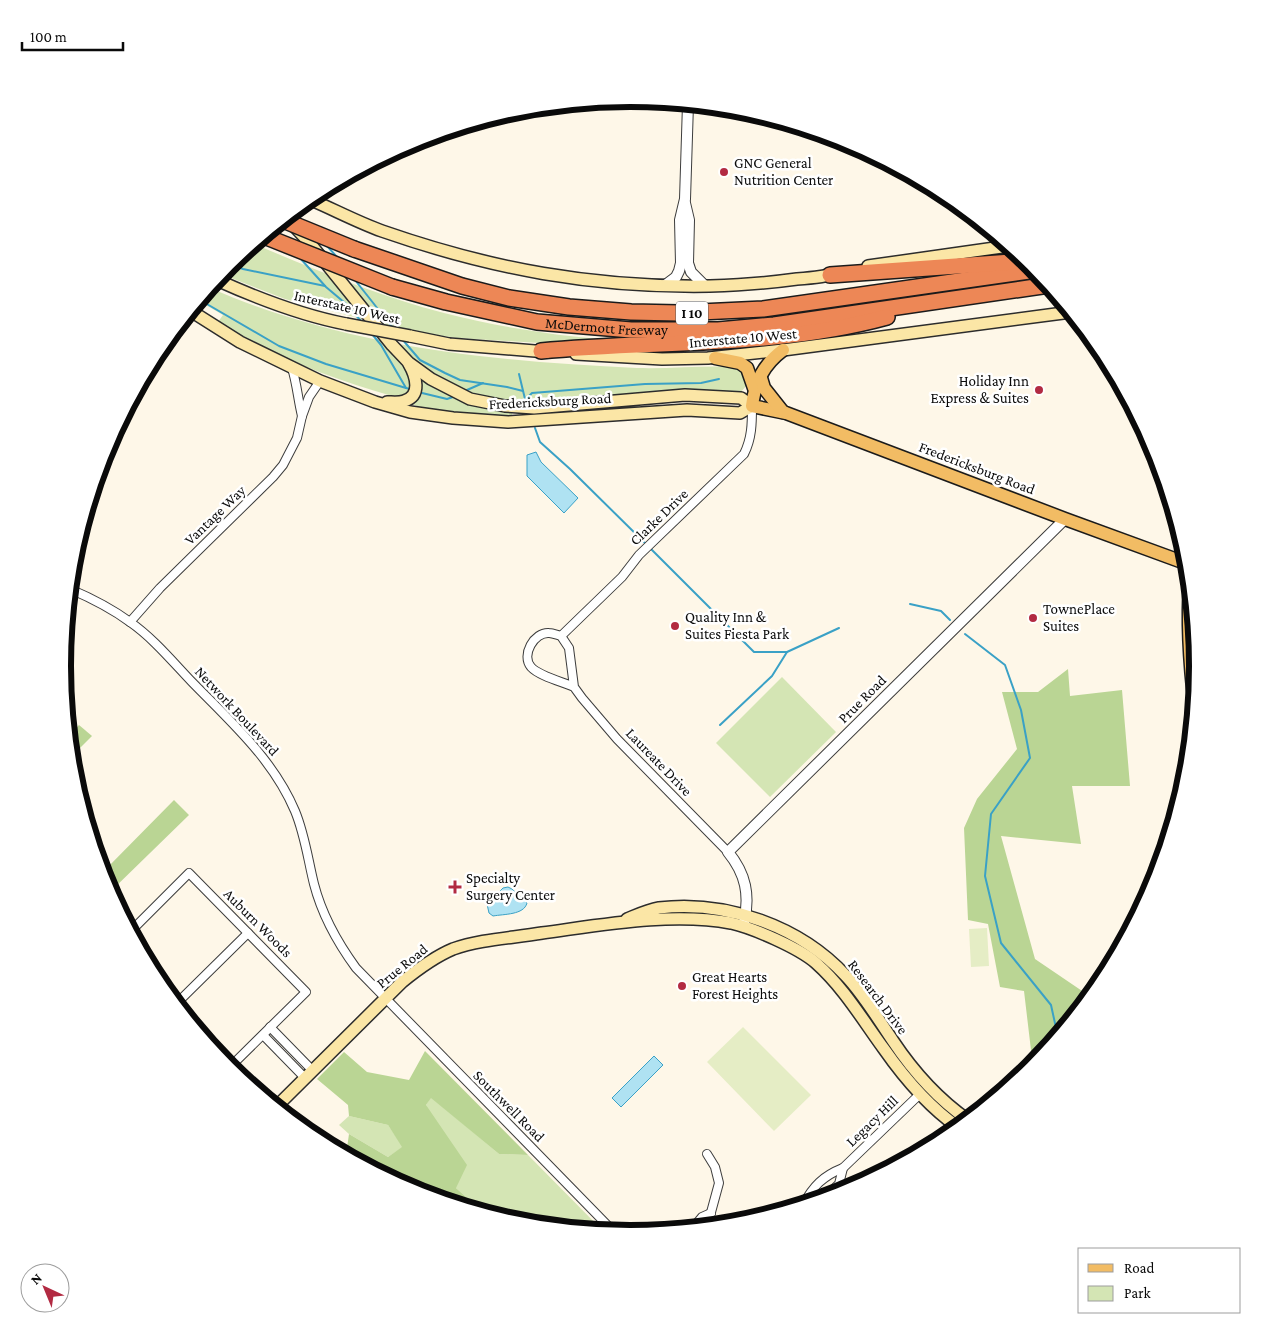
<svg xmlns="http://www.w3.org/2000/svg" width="1261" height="1333" viewBox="0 0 1261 1333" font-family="'Crimson Pro',serif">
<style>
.green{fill:#d4e5b4}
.forest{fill:#bad594}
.pitch{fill:#e5edc5}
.water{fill:#afe2f2;stroke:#3aa1c6}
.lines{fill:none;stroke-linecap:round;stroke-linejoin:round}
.stream{stroke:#3aa1c6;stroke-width:2}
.minor-casing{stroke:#3d3d3d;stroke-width:10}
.tertiary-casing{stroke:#3d3d3d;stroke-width:12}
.secondary-casing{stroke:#2c2c2c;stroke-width:14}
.primary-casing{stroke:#1b1b1b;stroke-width:15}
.motorway-casing{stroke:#1b1b1b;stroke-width:18}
.minor{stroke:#fff;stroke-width:8}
.tertiary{stroke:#fff;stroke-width:10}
.secondary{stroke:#fbe6a6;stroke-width:11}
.primary{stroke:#f2bc64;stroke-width:12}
.motorway{stroke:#ed8756;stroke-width:15}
.secondary-bridge-casing{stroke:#2c2c2c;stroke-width:14;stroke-linecap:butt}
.motorway-bridge-casing{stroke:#1b1b1b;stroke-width:18;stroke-linecap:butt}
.secondary-bridge{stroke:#fbe6a6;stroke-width:11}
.motorway-bridge{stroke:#ed8756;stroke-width:15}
.poi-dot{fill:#b22a42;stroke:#fff;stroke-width:2}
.labels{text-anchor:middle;stroke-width:5;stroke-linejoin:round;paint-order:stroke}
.shield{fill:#fff;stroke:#545454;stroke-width:1}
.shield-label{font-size:14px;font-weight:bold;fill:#0a0a0a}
.poi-label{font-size:15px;fill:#0a0a0a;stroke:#fff;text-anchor:start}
.street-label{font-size:15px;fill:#0a0a0a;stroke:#fff}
.rim{fill:none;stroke:#0a0a0a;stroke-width:6}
</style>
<rect width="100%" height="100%" fill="#fef7e8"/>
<g class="green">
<path d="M254,244C316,270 379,296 444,313C498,327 553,335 609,340L555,344L457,338L408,331L285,299L221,274L229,265Z"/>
<path d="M210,288C346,347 490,361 637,368C671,369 705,365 739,367L745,371L748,384L740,393L692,391L512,405V416C481,415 451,413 421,407C411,405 402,399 392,396C332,379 271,356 218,322L223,315L199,301Z"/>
<polygon points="782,677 836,732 770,797 716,743"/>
<polygon points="431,1097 499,1154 528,1155 604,1232 519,1224 483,1212 456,1188 426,1105"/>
<polygon points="349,1116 388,1125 403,1147 388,1157 349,1134 339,1125"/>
</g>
<g class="forest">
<polygon points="1068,669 1070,696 1122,690 1130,786 1072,786 1081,844 1001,836 1035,959 1091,997 1033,1067 1024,991 1000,987 988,924 968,920 964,828 977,799 1017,749 1002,692 1038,692"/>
<polygon points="79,725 92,736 71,757 69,736"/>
<polygon points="174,800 189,815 110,892 101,867 105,870"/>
<polygon points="425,1051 528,1155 499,1154 431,1098 426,1105 467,1165 456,1188 483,1212 413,1191 346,1155 349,1134 388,1157 402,1147 388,1125 349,1116 348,1105 317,1079 344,1052 367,1072 409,1080"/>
</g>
<g class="pitch">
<polygon points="987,928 989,966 971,967 969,929"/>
<polygon points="743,1027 811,1095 774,1131 707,1062"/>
</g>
<g class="water">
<polygon points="536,452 541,462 578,498 564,513 527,476 527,455"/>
<path d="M508,887L512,889L527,903C524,915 504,914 493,916L489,913L487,904L503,888Z"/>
<polygon points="654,1056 663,1065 621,1107 612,1098"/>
</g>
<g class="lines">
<g class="stream">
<polyline points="274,228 281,235"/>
<polyline points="327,246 337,257"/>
<polyline points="300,258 326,287 345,303 361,321"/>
<polyline points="230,264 243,269 325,286"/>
<polyline points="355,280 393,328"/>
<polyline points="200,300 279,346 326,364 406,388"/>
<polyline points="372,334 381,345 406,388 410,389"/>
<polyline points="402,339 420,360 445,373 460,380 507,387 523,391"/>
<polyline points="519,374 525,399"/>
<polyline points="467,390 483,383"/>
<polyline points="422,393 447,399 453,397"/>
<polyline points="525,400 532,393 645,384 701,383 719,379"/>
<polyline points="535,428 540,442 570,469 646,544"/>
<polyline points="650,548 754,652 787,652 839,628"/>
<polyline points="910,604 941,611 950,620"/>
<polyline points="965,634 1005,665 1021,710 1030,758 991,814 985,876 1001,943 1051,1005 1058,1037"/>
<polyline points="720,725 772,676 787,652"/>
</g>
<defs>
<g id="minor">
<path d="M292,368C297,384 298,400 302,416"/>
<path d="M70,589C91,598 111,608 130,622C153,638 172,661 192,682C231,722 273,759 295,811C305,835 308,860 314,884C322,915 337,942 356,968L615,1233"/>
<polyline points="130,622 160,588 273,477 283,465 297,438 302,416 309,397 320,381"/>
<path d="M561,636L622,577L639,555L744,454C752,438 752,423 752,406"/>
<path d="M574,687C563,682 539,676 531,667C521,655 534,632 549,633C553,633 557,635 561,636L569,648L574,687L582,698L617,739L728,852"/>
<polyline points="131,931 189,873 306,992 229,1068"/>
<polyline points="176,1004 248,933"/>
<polyline points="270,1027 313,1071"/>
<polyline points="263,1035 305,1078"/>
<polyline points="707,1154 715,1167 719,1183 707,1227"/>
<polyline points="823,1199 839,1184 843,1168"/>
<path d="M803,1205C813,1186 823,1176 843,1168L920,1094"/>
<polyline points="693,1228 702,1217 711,1213"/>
</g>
<g id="tertiary">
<polyline points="685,203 689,220 688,263 691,272 705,286"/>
<polyline points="664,286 676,277 679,271 681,263 680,220 685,199 688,104"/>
<path d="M744,923C750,895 746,874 728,852L1065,519"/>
</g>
<g id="secondary">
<path d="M309,199C333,209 357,222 382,231C491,269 594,288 710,286C739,285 768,283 797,279C811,278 825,277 838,273"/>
<polyline points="868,266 1009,246"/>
<path d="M217,280C259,299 300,315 346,324"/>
<polyline points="191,311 240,342 320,381 375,402 410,412 453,418 508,422 687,410 740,413 752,406 741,398 685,395 534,408 505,406 470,399 431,379 409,363 392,345 308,241 294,226"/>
<polyline points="410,336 449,344 547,352"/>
<polyline points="576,354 662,359 708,358 783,350 1071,312"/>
<path d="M387,402C392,402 399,403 404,401C422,396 416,376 409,364"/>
<path d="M627,919C637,915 648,910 659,908C726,900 800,926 846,976C864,995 878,1019 893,1041C913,1071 938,1099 968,1120"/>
<path d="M276,1107L402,982C418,969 434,957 453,949C481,939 513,938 542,933C602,925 671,912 731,923C753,928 799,948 816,963C844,988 862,1019 884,1049C905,1079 929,1107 959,1128"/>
</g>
<g id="primary">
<path d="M783,350C763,365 755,382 752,406L786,413L1065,519L1188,564"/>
<polyline points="715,358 740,363 747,368 754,388"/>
<polyline points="761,378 764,388 783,412"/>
<path d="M1190,584C1187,625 1190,665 1195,707"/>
</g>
<g id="motorway">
<polyline points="354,249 462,286 509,298 569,307 631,312 679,313 763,309 1036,270"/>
<polyline points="830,275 1027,261"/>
<path id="s1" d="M392,287L446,302L537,322L631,330H718L774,325L1049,285"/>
<path d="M541,351C657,340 773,348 887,317"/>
</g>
</defs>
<use href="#minor" class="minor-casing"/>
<use href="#tertiary" class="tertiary-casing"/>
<use href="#secondary" class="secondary-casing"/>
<use href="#primary" class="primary-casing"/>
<use href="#motorway" class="motorway-casing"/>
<use href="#minor" class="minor"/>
<use href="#tertiary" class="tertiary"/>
<use href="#secondary" class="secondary"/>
<use href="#primary" class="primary"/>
<use href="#motorway" class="motorway"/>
<defs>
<polyline id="secondary-bridge" points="346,324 410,336"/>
<g id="motorway-bridge">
<polyline points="283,220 354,249"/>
<polyline points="264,236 392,287"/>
</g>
</defs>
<use href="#secondary-bridge" class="secondary-bridge-casing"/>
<use href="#motorway-bridge" class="motorway-bridge-casing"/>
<use href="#secondary-bridge" class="secondary-bridge"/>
<use href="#motorway-bridge" class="motorway-bridge"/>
</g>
<g class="poi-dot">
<circle cx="724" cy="172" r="5"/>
<circle cx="1039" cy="390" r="5"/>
<circle cx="1033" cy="618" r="5"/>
<circle cx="675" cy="626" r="5"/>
<path d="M452.5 879.5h5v5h5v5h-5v5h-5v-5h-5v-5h5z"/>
<circle cx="682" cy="986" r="5"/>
</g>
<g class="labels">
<rect class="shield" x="676" y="301.5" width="32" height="23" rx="4"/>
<g class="shield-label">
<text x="692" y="318">I 10</text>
</g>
<g class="poi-label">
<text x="734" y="168">GNC General<tspan x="734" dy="17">Nutrition Center</tspan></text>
<text x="1029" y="386" text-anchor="end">Holiday Inn<tspan x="1029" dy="17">Express &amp; Suites</tspan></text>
<text x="1043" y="614">TownePlace<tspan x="1043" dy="17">Suites</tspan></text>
<text x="685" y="622">Quality Inn &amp;<tspan x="685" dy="17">Suites Fiesta Park</tspan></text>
<text x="466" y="883">Specialty<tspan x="466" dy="17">Surgery Center</tspan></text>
<text x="692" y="982">Great Hearts<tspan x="692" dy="17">Forest Heights</tspan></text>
</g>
<g class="street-label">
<text transform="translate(347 307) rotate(13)" y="5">Interstate 10 West</text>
<text dy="5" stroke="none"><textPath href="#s1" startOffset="219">McDermott Freeway</textPath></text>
<text transform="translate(743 338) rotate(-5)" y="5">Interstate 10 West</text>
<text transform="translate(550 401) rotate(-3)" y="5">Fredericksburg Road</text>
<text transform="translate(977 468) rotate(21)" y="5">Fredericksburg Road</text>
<text transform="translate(215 515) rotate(-44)" y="5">Vantage Way</text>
<text transform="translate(659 517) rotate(-44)" y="5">Clarke Drive</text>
<text transform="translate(862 699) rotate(-45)" y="5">Prue Road</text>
<text transform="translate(237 711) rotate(47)" y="5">Network Boulevard</text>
<text transform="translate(659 762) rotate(46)" y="5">Laureate Drive</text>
<text transform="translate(258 923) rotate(45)" y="5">Auburn Woods</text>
<text transform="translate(402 966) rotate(-39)" y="5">Prue Road</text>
<text transform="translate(878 997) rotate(53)" y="5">Research Drive</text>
<text transform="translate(509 1106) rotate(45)" y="5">Southwell Road</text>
<text transform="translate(872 1121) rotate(-44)" y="5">Legacy Hill</text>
</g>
</g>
<path d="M0 0H1261V1333H0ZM71 666a559 559 0 1 1 1118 0a559 559 0 1 1-1118 0Z" fill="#fff" fill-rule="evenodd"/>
<path class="rim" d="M71 666a559 559 0 1 1 1118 0a559 559 0 1 1-1118 0Z"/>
<rect x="1078" y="1248" width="162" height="65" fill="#ffffff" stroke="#9d9d9d"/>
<rect x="1088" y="1264" width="25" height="8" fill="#f2bc64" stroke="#9d9d9d"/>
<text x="1124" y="1273" font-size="15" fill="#0a0a0a">Road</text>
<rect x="1088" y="1286" width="25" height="15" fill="#d4e5b4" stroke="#9d9d9d"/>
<text x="1124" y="1298" font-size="15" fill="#0a0a0a">Park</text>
<g transform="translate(45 1288) rotate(316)"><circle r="24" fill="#ffffff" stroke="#9d9d9d"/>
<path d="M0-4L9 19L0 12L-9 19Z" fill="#b22a42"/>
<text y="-8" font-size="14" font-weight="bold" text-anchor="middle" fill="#0a0a0a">N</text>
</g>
<path d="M22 42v8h101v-8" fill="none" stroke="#0a0a0a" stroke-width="2.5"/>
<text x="30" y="42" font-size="15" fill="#0a0a0a" stroke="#ffffff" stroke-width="4" paint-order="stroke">100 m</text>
</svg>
